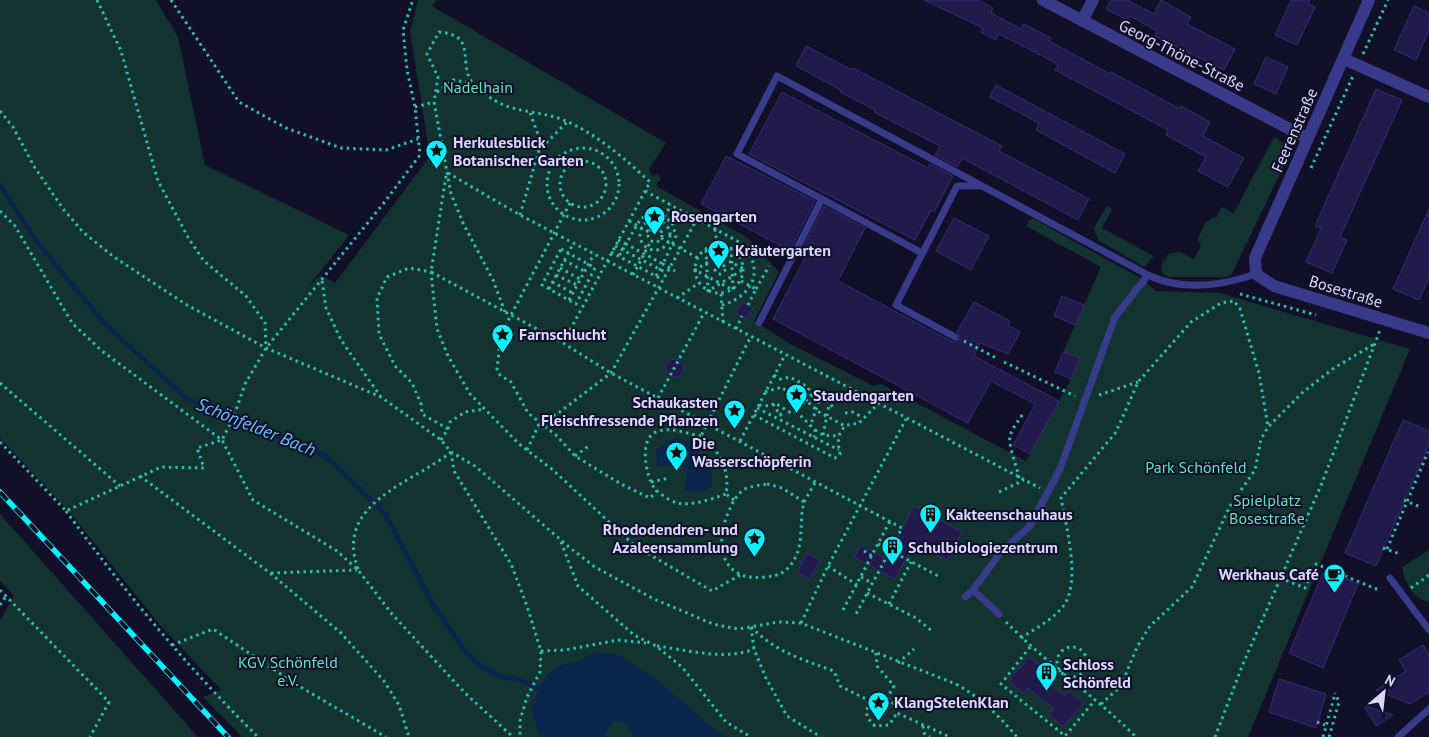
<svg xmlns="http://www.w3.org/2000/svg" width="1429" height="737" viewBox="0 0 1429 737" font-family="'PT Sans',sans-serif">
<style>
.green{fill:#123330}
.water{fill:#0a264d}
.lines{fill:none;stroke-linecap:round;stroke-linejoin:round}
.stream{stroke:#0a264d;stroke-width:5}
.building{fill:#211a4b;stroke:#362b78}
.path{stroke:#2bbfae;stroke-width:3;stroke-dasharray:2.5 4;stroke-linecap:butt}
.lane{stroke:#383a8a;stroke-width:7}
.street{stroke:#383a8a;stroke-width:12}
.rail-casing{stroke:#03f4ff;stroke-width:5.5}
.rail{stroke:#120f29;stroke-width:4;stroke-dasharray:11;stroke-linecap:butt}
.labels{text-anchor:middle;stroke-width:4;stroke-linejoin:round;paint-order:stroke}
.street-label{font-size:16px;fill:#d9d7ff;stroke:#120f29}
.park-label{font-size:16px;fill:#5de5bb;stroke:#120f29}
.poi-label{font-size:16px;font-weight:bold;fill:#d9d7ff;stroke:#120f29;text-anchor:start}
.water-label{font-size:18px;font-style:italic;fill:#65c0ff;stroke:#120f29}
</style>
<rect width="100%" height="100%" fill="#120f29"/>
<g class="green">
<polygon points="0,0 156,0 178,37 205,165 349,235 307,289 320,275 335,283 430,156 410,31 418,0 437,0 432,6 666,143 649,169 652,176 658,174 661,180 656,184 658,187 747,237 779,272 754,321 792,345 873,386 881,384 1026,461 1071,379 1079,358 1063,352 1101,267 1026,226 1029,220 1034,219 1142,279 1156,291 1220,293 1410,349 1248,737 242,737 203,697 221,690 159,624 71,514 0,438"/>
<polygon points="1274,137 1287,145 1288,150 1284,165 1232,274 1227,277 1167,277 1163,274 1161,268 1163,260 1165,261 1168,254 1180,252 1194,259 1201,246 1198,240 1204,224 1214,217 1216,218 1222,207 1234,213"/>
<polygon points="1107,206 1112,209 1102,228 1154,256 1144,267 1098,240 1094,228"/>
<polygon points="0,514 198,737 0,737 0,620 14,596 0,581"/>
<path d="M1429,550V602C1411,598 1406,583 1402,567Z"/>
</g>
<g class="water">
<path d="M675,438C698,437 727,485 704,491C698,493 690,491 684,490L687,475L683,466L669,464L657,467L656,449Z"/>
<path d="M594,652L617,654L660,682L710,726L726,737H635L623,722L613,720L604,737H541L537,730L531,705C538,691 546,671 562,665C577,660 580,663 594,652Z"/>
</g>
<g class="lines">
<polyline class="stream" points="0,185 36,241 105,324 187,399 326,456 385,514 432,603 464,650 482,667 501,677 521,680 545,691"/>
</g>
<g class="building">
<polygon points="924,0 978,0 993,8 991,13 1021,29 1024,24 1051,38 1049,41 1110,74 1111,72 1180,109 1181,106 1210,122 1203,136 1244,158 1228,187 1198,171 1206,157 1166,135 1168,130 1055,70 1058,64 999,34 996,40 981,32 983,28"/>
<polygon points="1111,0 1127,0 1154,14 1161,0 1191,17 1187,24 1235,49 1224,70 1155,36 1157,31 1130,16 1127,20 1106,9"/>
<polygon points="1291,0 1310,0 1308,4 1315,7 1297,45 1275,35"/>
<polygon points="1414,6 1429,13 1429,30 1416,60 1394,50"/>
<polygon points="806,46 852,70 853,68 1002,146 999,151 1089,199 1078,220 962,158 957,167 935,155 940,146 874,112 875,110 840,92 841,90 796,66"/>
<polygon points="1266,57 1288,67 1276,94 1254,84"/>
<polygon points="996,85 1125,154 1115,173 1036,130 1039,123 990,97"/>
<polygon points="1376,89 1402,100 1340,237 1347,240 1332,273 1306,262 1321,228 1315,226"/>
<polygon points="782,92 928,168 930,164 953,176 934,212 931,210 915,240 749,154"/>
<polygon points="726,156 815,201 791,248 785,245 783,247 701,204"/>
<polygon points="824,206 865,228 838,281 953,342 960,339 957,332 974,302 1010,321 1008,325 1020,332 1008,354 980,343 974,356 1059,401 1030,454 1013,445 1035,404 991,381 968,423 773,319 806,256 800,253"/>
<polygon points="1429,209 1429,278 1419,300 1393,289"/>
<polygon points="954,218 989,236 971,270 936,251"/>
<polygon points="1062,296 1084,305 1076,325 1054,316"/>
<polygon points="742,302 753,308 747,319 736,313"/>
<polygon points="1063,352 1080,358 1071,379 1055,372"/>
<circle cx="675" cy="368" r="9"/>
<polygon points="1403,420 1429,431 1429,444 1376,566 1345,553"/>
<polygon points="914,506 962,532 947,560 914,543 895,579 854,557 861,545 886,559"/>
<polygon points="807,553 820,560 810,579 797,572"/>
<polygon points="1324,570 1358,584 1323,668 1289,653"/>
<polygon points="1423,645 1429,655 1429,692 1410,704 1376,690 1406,671 1399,660"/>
<polygon points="1029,657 1044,669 1039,675 1065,696 1069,691 1084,703 1063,727 1049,715 1054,709 1028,688 1024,694 1009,681"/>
<polygon points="1279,679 1326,694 1316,728 1269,712"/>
<polygon points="1363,705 1393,715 1376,726"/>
</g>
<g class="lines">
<g class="path">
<polyline points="97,0 121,51 158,181 189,239 204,261 246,296 265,323 266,348"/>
<polyline points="171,0 239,102 286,128 341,148 386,150 418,139"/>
<polyline points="1363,54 1388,0"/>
<polyline points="437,92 453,80 472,83"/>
<polyline points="415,107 434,102"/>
<path d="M0,111L13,127L35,168L64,210L83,232L114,257L187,305L266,348L381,397L441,440L451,452L475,466L569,547L595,567L654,599L713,624L738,629L779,622L801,623L956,684C981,698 999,716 1017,737"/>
<polyline points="530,113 542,145"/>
<circle cx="583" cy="184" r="36"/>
<circle cx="583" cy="184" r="23"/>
<polyline points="1311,168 1353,76"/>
<polyline points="448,173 520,215 1040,488"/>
<polyline points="446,176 431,272 563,343 611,373 902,528 855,616"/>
<path d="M645,191L741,243C745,249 752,256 753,263C759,284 741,300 722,305"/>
<polyline points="570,203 501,334 497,369 500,375 511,382 528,413 557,436 575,456 621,484 650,498 657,491"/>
<polyline points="0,211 15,226 72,323 102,351 222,440 253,500 337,551 358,570 392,614 465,693 513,737"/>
<polygon points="656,213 672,222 676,236 663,264 626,244 641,218"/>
<polyline points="520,215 539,150 567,122"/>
<circle cx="655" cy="235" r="15"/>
<polyline points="629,221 649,232"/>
<polyline points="658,228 671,205"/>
<circle cx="655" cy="235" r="7"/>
<polyline points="715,229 717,245"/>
<polyline points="661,238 698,258"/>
<polyline points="618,240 626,244 619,256"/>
<circle cx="719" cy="269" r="24"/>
<polyline points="615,246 667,273"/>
<polygon points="731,248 733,290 695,270"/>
<polygon points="561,249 595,268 576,304 542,285"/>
<polygon points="706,249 744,269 708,291"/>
<polyline points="611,252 663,280"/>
<polyline points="564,260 584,271"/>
<circle cx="720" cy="269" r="5"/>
<polyline points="560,268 580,279"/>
<polyline points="556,275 577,285"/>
<polyline points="633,275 651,241"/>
<polyline points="656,276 663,264 675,271"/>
<polyline points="322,281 326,308 341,340 381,397"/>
<polyline points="741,281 756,289 748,305"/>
<polyline points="552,282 573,293"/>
<polyline points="549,289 573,244"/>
<polyline points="756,289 769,266"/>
<polyline points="721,294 723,322"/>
<polyline points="1240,294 1316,315"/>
<polyline points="677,298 699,283"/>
<polyline points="569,300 594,254"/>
<path d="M505,312L493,280L463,223L451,194L434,102L438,77L427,54L439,32C477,35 458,61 472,83C475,88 483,92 487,95C509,114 541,110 566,121C598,135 625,159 650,182L563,343"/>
<polyline points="736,329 742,316"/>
<polyline points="964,341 998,359"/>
<polyline points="1004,362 1075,396"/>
<polyline points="774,375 780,379 790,377 808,387 811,395 805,402"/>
<polyline points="0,383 120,486"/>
<polyline points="788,391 794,389 800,392 793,402"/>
<polyline points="765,392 782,387 788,393"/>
<polyline points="800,392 803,396 811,395 820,398 810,427"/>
<polyline points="1099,395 1138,382"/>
<polyline points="658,398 704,313"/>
<polyline points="820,398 828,402 835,409"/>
<polyline points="773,404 780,415 785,411"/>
<polyline points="759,405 770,406 775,403 791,413 797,411 802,403 808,402 819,412 845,426"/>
<polyline points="757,408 839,450"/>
<polyline points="796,411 815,430 814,437"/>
<polyline points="845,413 853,412 862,417"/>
<path d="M754,415L835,458L840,454C836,439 839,422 858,424L878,404"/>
<polyline points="448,429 422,414 421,404 412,383 395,366 379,334 377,298 387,277 409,268 431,272 437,329 448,356 470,394 519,444 553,470 635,546 712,591 740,575"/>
<polyline points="815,430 823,435 839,436"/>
<polyline points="823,435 829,405"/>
<path d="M701,436C688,434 672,427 659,431C639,436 645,468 651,482C654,491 669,501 678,503C694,506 711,499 726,494"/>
<polyline points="441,440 448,429 450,422 465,412 485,409"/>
<polyline points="740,441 785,355"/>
<polyline points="0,442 66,511 161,467 204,468 197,448 222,440 234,416 245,384 266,348 383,204 420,155 415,107 407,70 403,30 413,0"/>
<polyline points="527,450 540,422 557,414 611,373 697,219"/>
<polyline points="451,452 454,471 511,564 527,606 541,651 540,672 527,697 520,721 520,737"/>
<polyline points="575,456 590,445"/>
<polyline points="140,476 270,573 341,633 384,681 399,705 409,737"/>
<path d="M1019,478C1017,467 1008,445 1010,436C1012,428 1020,419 1024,412"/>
<polyline points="651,482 669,478"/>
<path d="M767,484L782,488L804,502C799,520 804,542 795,558C788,572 779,576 765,577C722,582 714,546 728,513C732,504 736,494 745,489C752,486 760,485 767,484Z"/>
<polyline points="999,492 1024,480"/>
<path d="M734,500L726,494C730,470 720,451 701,436L751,336"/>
<polyline points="1404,500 1420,507"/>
<polyline points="804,502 816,481"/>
<path d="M66,511C124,591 188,668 258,737"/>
<polyline points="561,542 578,586 634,635 656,646 682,667 726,722 751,737"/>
<polyline points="878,544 940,577"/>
<polyline points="1383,548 1400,554"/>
<polyline points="1387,549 1428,452"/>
<polyline points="864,551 872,556"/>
<polyline points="828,566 857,585"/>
<path d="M358,569C334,503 411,484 451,452"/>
<polyline points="271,573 357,570"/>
<polyline points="861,577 872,583"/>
<polyline points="1280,578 1305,588 1316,564 1379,590"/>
<polyline points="1411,588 1429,575"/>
<polyline points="0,590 109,702 90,737"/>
<polyline points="867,593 916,618 932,631"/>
<polyline points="889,604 911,562"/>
<polyline points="0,605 6,596"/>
<polyline points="843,610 890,521"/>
<path d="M1006,622C1047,664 1095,696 1136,737"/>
<polyline points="801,623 828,566 906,419"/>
<path d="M751,627C776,652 801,659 834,671L840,686L870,701L874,698H887L894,704L897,713L950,737"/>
<polyline points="751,627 754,649 766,678 787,716 821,737"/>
<path d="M1021,638C1036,628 1054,619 1064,605C1081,581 1066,526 1061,498L1116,432L1138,382L1191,322L1221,303L1234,301L1240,309L1259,373L1268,427"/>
<polyline points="172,645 213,629 297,685 386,737"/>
<path d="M657,646C688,650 724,661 754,649"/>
<polyline points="1030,647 1001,684 1065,736 1095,700"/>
<circle cx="1072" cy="662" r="15"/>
<polyline points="541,651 565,650 618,640 646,643"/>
<polyline points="876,653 877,666 894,686 887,698"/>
<polyline points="898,663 914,649"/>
<path d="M870,701C864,713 866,717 875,726L889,725L897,713"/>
<polyline points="1101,704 1121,686 1137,647 1150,626 1192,587 1230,506 1255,470 1261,439 1268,427 1303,392 1334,368 1376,343"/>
<polyline points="1317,722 1325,725"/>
<polyline points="923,726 924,733 930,737"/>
<polyline points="1215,737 1243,664 1322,483 1380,330"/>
<polyline points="1323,737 1335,694"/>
<polyline points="1329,737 1339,702 1335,693"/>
</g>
<g class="lane">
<polyline points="822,199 922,253"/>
<polyline points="759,323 822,199 737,154 777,76 1148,275"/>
<polyline points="955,337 896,305 957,186 980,186"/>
<polyline points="1390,578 1429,630"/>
<polyline points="965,597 973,590"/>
<path d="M999,614L973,590L1001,552L1030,526L1060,469L1115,317L1148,275C1183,292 1221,286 1256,274"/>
<polyline points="1398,737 1429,709"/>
</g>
<g class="street">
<polyline points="1043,0 1307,138"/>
<polyline points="1369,0 1255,258 1256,274 1274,286 1429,333"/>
<polyline points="1082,21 1093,0"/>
<polyline points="1344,59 1429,97"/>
</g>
<defs>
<polyline id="rail" points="0,492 228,737"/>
</defs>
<use href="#rail" class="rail-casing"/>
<use href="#rail" class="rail"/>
</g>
<defs>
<symbol id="sight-pin" viewBox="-11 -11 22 30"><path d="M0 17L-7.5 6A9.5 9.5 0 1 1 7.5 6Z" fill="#03f4ff" stroke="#120f29"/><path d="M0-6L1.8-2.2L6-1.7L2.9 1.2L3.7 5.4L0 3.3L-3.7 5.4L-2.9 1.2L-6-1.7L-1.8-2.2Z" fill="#111"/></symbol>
<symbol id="building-pin" viewBox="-11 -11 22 30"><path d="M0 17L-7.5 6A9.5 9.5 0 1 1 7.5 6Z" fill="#03f4ff" stroke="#120f29"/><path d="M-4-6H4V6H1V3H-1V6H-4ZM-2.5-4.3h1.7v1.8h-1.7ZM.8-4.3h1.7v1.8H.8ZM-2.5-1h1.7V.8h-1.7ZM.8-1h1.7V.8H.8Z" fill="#111"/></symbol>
<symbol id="cafe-pin" viewBox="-11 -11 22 30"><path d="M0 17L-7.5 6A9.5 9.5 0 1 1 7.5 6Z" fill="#03f4ff" stroke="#120f29"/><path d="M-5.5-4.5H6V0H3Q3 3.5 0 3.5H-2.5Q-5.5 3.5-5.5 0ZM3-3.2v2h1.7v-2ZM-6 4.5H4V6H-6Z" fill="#111"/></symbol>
</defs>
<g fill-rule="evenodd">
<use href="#sight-pin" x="424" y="138" width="25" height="34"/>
<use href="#sight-pin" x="642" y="204" width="25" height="34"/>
<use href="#sight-pin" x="706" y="238" width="25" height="34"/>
<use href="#sight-pin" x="490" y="322" width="25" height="34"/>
<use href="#sight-pin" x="784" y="382" width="25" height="34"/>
<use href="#sight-pin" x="722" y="398" width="25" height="34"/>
<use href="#sight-pin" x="664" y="440" width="25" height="34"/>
<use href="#building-pin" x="918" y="502" width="25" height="34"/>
<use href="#sight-pin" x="742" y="526" width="25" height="34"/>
<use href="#building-pin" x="880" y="534" width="25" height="34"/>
<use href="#cafe-pin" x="1322" y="562" width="25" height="34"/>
<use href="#building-pin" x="1034" y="660" width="25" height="34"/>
<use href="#sight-pin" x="866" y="690" width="25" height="34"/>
</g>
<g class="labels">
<g class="street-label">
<text transform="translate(1182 55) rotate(27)" y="6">Georg-Thöne-Straße</text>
<text transform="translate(1294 130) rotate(-66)" y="6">Feerenstraße</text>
<text transform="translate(1346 291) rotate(17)" y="6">Bosestraße</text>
</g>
<g class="park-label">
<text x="478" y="93">Nadelhain</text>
<text x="1196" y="473">Park Schönfeld</text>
<text x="1267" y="506">Spielplatz<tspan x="1267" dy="18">Bosestraße</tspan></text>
<text x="288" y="668">KGV Schönfeld<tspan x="288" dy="18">e.V.</tspan></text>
</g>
<g class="poi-label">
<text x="453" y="148">Herkulesblick<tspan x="453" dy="18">Botanischer Garten</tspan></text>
<text x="671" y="222">Rosengarten</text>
<text x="735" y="256">Kräutergarten</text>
<text x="519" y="340">Farnschlucht</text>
<text x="813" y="401">Staudengarten</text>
<text x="718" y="408" text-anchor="end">Schaukasten<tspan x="718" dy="18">Fleischfressende Pflanzen</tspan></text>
<text x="692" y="449">Die<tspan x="692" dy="18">Wasserschöpferin</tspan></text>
<text x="946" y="520">Kakteenschauhaus</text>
<text x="738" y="535" text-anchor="end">Rhododendren- und<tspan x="738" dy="18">Azaleensammlung</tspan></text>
<text x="908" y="553">Schulbiologiezentrum</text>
<text x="1319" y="580" text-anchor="end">Werkhaus Café</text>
<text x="1063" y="670">Schloss<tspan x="1063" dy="18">Schönfeld</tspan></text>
<text x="894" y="708">KlangStelenKlan</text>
</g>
<g class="water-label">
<text transform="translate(256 427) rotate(22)" y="6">Schönfelder Bach</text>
</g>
</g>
<g transform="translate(1384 692) rotate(28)" stroke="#120f29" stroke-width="4" paint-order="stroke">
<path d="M0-4L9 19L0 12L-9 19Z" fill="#d9d7ff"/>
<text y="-8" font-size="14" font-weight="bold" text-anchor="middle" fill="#d9d7ff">N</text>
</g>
</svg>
